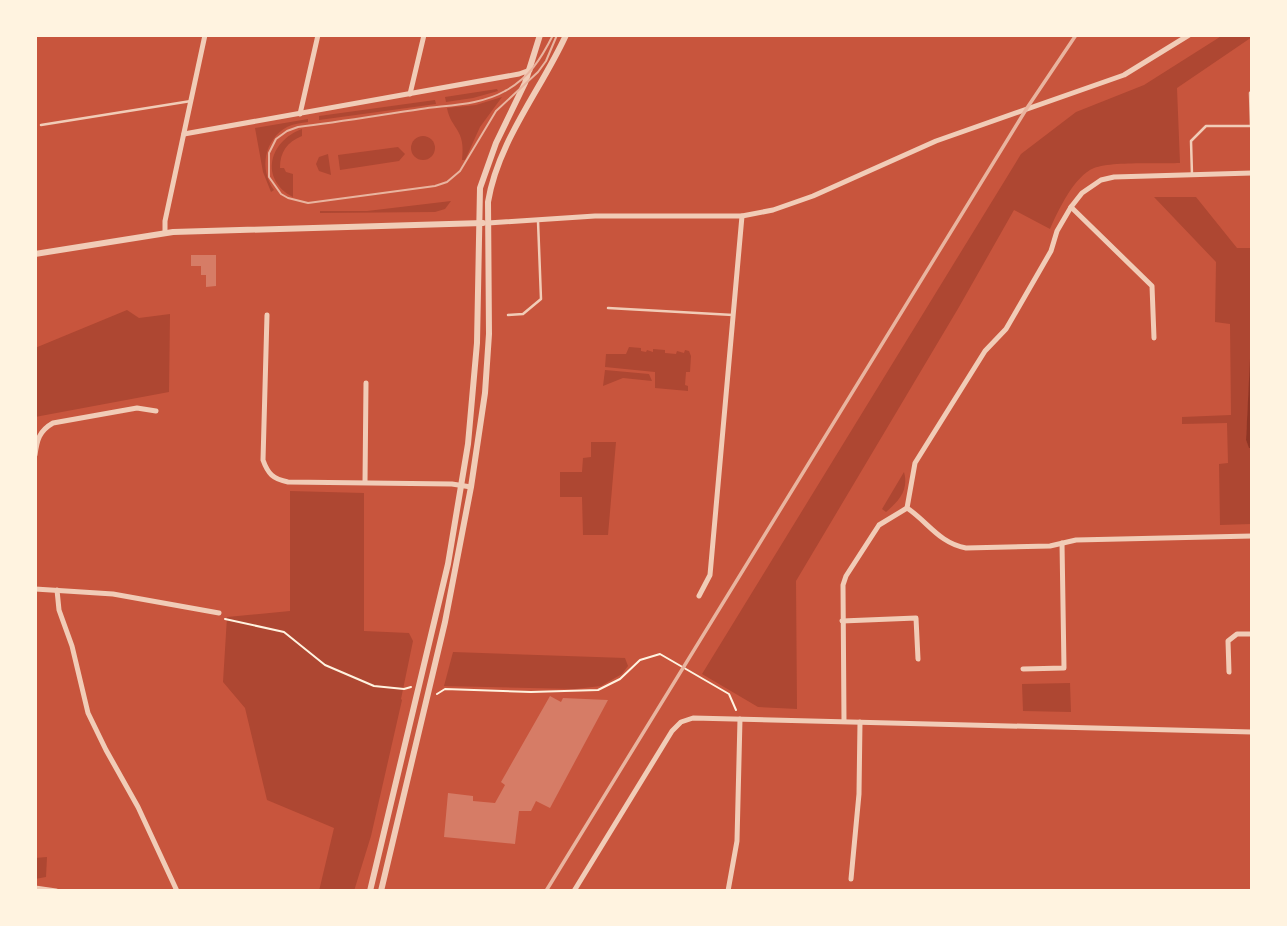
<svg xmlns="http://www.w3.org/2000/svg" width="1287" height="926" viewBox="0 0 1287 926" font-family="Quicksand,sans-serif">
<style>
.green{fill:#ae4732}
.water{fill:#8f3625}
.building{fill:#d67c66}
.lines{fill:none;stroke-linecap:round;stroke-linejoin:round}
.path{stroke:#fff3e0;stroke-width:2}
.service{stroke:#f1ccb7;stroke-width:2.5}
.minor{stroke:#f1ccb7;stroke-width:5}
.tertiary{stroke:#f1ccb7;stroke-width:6}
.tram{stroke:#e9b49f;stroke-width:2}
.rail{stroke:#e9b49f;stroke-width:3.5}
</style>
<rect width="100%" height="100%" fill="#c8553d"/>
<g class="green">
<path d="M1223,35H1252V37L1177,88L1180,163C1160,164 1111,161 1094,168C1074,176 1058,211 1050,229L1014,210L959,307L796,581L797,709L758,707L702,674L1021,154L1076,112L1144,85Z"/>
<polygon points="497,89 498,91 473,98 446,102 445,97"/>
<path d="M502,97L480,127L465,160H462C466,128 451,130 447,108L476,105Z"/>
<polygon points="435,100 436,104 319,120 319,116"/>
<path d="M308,119V122C301,123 293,124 287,127C264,140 259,169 274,190L271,192L263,172L255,128Z"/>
<path d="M302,129V136C287,142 280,152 280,168H284L286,172L293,174V197C259,179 269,141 302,129Z"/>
<circle cx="423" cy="148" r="12"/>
<polygon points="398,147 405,154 399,161 340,170 338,155"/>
<polygon points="328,154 331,175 319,171 316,164 319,157"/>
<polygon points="1154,197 1196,197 1237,248 1252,248 1251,351 1246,440 1249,447 1252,448 1252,524 1220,525 1219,464 1228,463 1227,423 1182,424 1182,417 1231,415 1230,324 1215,322 1216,262"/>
<polygon points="451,201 445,209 435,212 320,213 320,211 367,211"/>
<polygon points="127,310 139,318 170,314 169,392 35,417 35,348"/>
<polygon points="629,347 641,348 641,351 646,352 647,350 653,352 653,349 665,350 665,353 676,354 677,351 684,353 685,350 689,351 691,356 690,372 686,372 685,385 688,386 688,391 655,388 655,372 605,367 606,354 626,354"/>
<polygon points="605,370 649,374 652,381 623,378 603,386"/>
<polygon points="591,442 616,442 608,535 583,535 582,497 560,497 560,472 582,472 583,458 591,457"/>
<path d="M904,472C909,490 899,501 886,512L882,509Z"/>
<polygon points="290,491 364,493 364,631 409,633 413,641 401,699 402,700 371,836 354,891 319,891 334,828 267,800 245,708 223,682 227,617 290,611"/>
<polygon points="453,652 625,658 628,666 622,674 601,686 575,689 444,686"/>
<polygon points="1070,683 1071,712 1023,711 1022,684"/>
<polygon points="47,857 46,877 35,879 35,858"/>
</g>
<polygon class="water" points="1252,319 1252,448 1249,448 1246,440"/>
<g class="building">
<polygon points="191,255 216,255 216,286 206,287 206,275 201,275 201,266 191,266"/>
<polygon points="550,696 561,702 563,698 608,700 550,808 536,801 531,811 519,811 515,844 444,837 448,793 473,796 473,801 495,803 505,785 501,782"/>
</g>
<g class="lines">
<g class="path">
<polyline points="225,619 284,632 325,665 374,686 404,689 411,687"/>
<polyline points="437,694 445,689 531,692 598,690 620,679 640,660 660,654 729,694 736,710"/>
</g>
<g class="service">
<polyline points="41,125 191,101"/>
<polyline points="1192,175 1191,141 1206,126 1251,126 1250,93 1252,91"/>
<polyline points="608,308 733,315"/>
<polyline points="508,315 523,314 541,299 538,221"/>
</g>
<g class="minor">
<polyline points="410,94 424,35"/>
<polyline points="300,114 318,35"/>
<polyline points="184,134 519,74 530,70"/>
<polyline points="1071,207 1152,286 1154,338"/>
<polyline points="488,223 595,216 742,216 773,210 813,196 936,141 1124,75 1189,35"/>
<polyline points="165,233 165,221 205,35"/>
<path d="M267,315L263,460C268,474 273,479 288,482L452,484L471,487"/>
<path d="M35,455C37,440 39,431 53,423L137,408L156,411"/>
<polyline points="365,482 366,383"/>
<path d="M907,508C928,522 939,543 966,548L1050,546L1076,540L1252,536"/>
<polyline points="35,589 113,594 219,613"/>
<polyline points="57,590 59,610 72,646 88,713 106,750 138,807 177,891"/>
<polyline points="699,596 710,575 742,216"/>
<polyline points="842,621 916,618 918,659"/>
<polyline points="1023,669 1064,668 1062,543"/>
<polyline points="1229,672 1228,641 1237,634 1252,634"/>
<polyline points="844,721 843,585 846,576 879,525 907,508 915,463 985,351 1006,329 1051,251 1057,231 1071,207 1082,193 1101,180 1114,177 1252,173"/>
<polyline points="851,879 859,794 860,722"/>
<polyline points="35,888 56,891"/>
<polyline points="574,891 672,731 681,722 693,718 1252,732"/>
<polyline points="728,891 737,841 740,719"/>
</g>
<g class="tertiary">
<polyline points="35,254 173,232 483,223"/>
<polyline points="370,891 448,564 468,444 477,343 480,188 496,143 525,83 540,35"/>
<path d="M381,891L445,622L471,487L485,393L489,334L488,202C498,141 541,90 566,35"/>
</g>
<path class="tram" d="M553,35C541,59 529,78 505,91C481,105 448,105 421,109C380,115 339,122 298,127L287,131L276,139L269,153V177L281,194L288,198L308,203L435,186L447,182L460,171L496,111L538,72L546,61L557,35"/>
<polyline class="rail" points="546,891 1027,108 1076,35"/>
</g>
<rect width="1287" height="926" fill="none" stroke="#fff3e0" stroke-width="74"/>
</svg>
